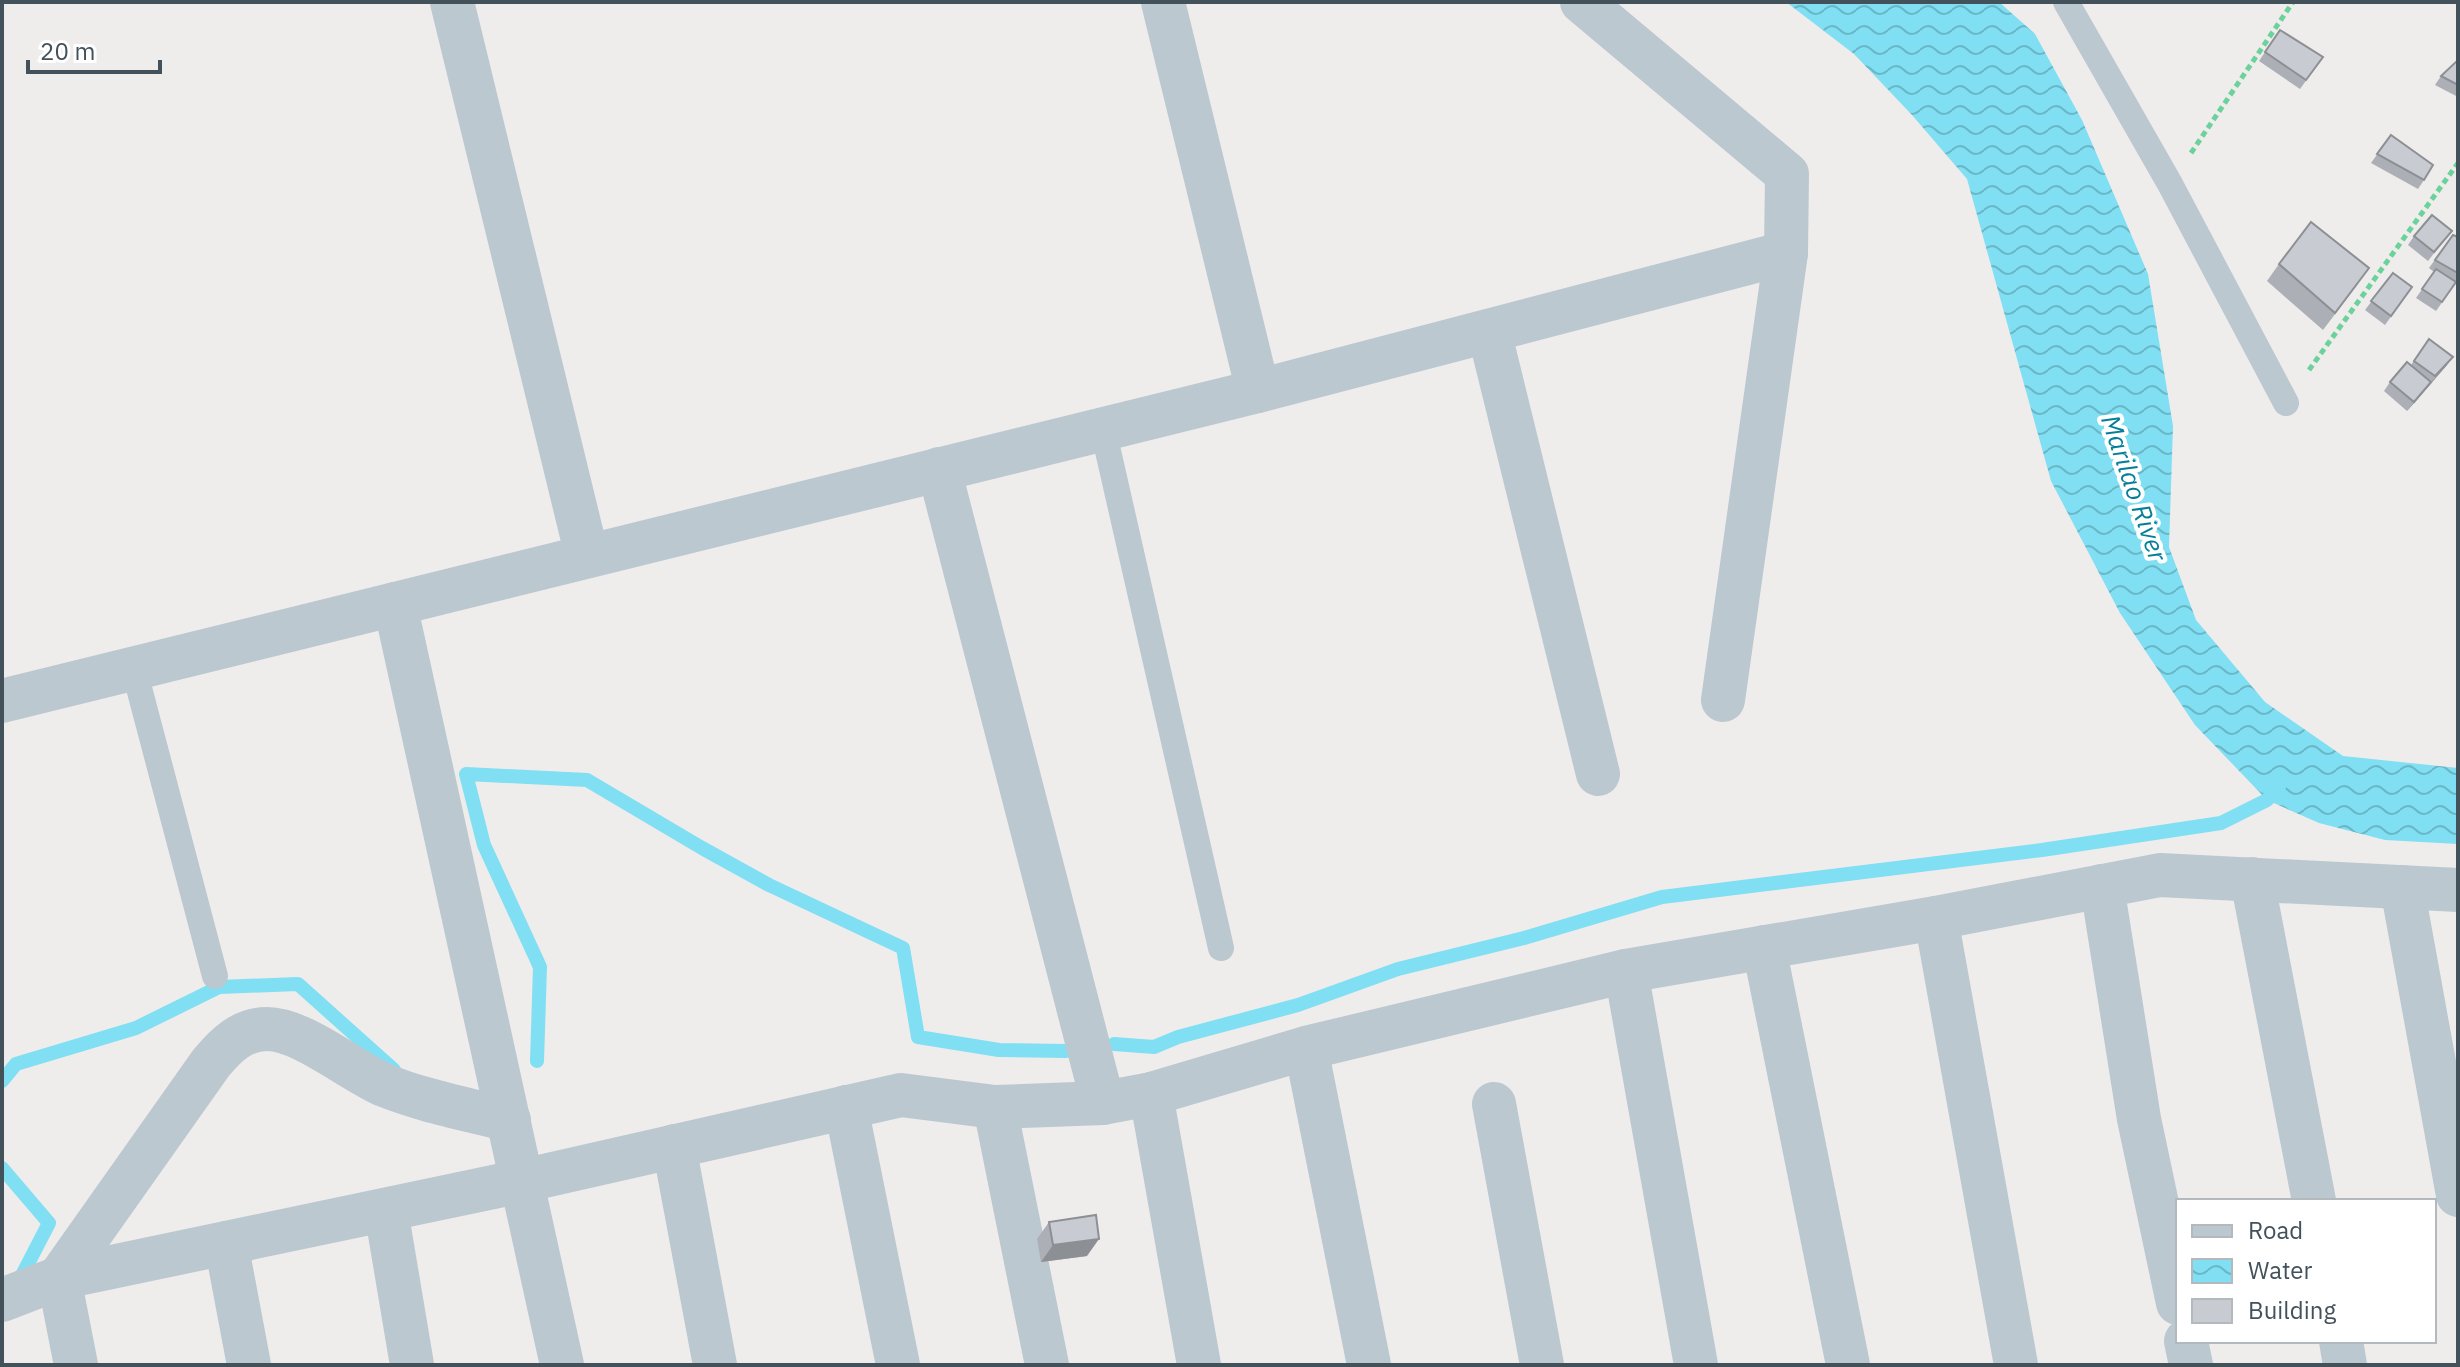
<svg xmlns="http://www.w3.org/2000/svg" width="2460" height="1367" viewBox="0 0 2460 1367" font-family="'IBM Plex Sans',sans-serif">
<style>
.water{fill:url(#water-waves)}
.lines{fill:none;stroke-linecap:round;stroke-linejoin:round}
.stream{stroke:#80dff2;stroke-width:14}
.path{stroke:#6cd29b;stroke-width:5;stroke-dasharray:6 4;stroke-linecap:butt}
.service{stroke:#bbc8d0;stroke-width:26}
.minor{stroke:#bbc8d0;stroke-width:44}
.wall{fill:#acafb5}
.shaded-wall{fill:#8c8f93}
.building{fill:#c8ccd2;stroke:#8c8f93;stroke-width:2}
.labels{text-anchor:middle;stroke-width:8;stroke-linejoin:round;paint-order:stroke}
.water-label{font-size:26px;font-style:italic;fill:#047f97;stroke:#fff}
</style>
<defs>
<pattern id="water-waves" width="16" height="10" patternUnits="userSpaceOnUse" patternTransform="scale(2)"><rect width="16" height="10" fill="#80dff2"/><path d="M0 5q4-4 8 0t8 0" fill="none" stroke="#6ab7c7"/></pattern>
</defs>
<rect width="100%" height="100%" fill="#efecec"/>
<polygon class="water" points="1786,2 1999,2 2035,34 2082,120 2148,274 2173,426 2169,547 2196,620 2265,702 2343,756 2458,768 2458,844 2385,840 2319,823 2267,800 2195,725 2120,613 2051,481 1967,179 1912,115 1854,54"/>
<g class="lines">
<g class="stream">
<polyline points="1114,1044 1154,1047 1178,1037 1298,1005 1398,969 1524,938 1662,897 2042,850 2221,823 2267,800 2279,787"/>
<polyline points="537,1061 540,967 484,845 466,774 587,780 702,848 769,885 903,948 918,1037 999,1050 1066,1051"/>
<polyline points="2,1081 16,1064 136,1028 219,987 298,984 394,1070"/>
<polyline points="2,1168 49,1223 18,1283"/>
</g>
<g class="path">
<polyline points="2191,153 2293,2"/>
<polyline points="2309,370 2458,163"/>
</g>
<g class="service">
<polyline points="2066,2 2170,184 2286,403"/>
<polyline points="1103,429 1221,948"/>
<polyline points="134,669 215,976"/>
</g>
<g class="minor">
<polyline points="452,2 587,556"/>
<polyline points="1163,2 1258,391"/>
<polyline points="1489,331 1598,774"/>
<polyline points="939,469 1103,1103"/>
<polyline points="395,604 562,1365"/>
<polyline points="1723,700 1786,253"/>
<polyline points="2,701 1258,391 1786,253 1787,174 1582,2"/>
<polyline points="2252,879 2314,1201"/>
<polyline points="2102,886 2139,1119 2178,1303"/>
<polyline points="2402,887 2458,1195"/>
<polyline points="1936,918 2016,1365"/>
<polyline points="1764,947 1848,1365"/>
<polyline points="1626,971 1696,1365"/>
<polyline points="1306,1048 1369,1365"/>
<polyline points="1151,1094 1199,1365"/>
<polyline points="1494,1104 1542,1365"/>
<polyline points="846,1107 898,1365"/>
<polyline points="995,1107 1047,1365"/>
<polyline points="674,1146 715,1365"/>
<polyline points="386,1210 412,1365"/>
<polyline points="226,1243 249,1365"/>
<polyline points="2,1300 59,1278 522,1181 901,1095 995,1107 1103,1103 1151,1094 1306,1048 1626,971 1936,918 2160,875 2458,890"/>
<polyline points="2186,1341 2191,1365"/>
<polyline points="2341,1341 2345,1365"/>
<path d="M76,1365L59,1278L211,1063C226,1045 242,1029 267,1029C302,1029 350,1070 384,1085C423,1101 467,1109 509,1120"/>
</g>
</g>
<g class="wall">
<polygon points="2280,30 2323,57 2300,89 2259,61"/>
<polygon points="2458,60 2458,97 2435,85 2441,76"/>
<polygon points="2391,135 2424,180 2418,189 2371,163"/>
<polygon points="2453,235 2458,237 2458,281 2456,284 2455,284 2436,311 2416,298 2434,272 2429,268"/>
<polygon points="2414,236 2445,239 2428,261 2408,245"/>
<polygon points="2279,264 2357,285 2323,330 2267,281"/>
<polygon points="2393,273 2412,287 2385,325 2365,310"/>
<polygon points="2429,339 2447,365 2407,411 2384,391 2390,382 2411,365"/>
<polygon points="1049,1222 1087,1256 1041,1262 1037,1239"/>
</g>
<g class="shaded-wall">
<polygon points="2453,357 2447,365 2407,411 2414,402"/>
<polygon points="1099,1239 1087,1256 1041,1262 1053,1245"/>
</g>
<g class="building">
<polygon points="2280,30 2323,57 2306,80 2265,52"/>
<polygon points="2458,60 2458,85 2441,76"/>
<polygon points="2391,135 2433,165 2424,180 2377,154"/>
<polygon points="2432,215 2452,231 2434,252 2414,236"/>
<polygon points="2311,222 2369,268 2335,313 2279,264"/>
<polygon points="2453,235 2458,237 2458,273 2435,260"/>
<polygon points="2436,269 2456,282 2442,302 2422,289"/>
<polygon points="2393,273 2412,287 2391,316 2371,301"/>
<polygon points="2429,339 2453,357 2435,376 2414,361"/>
<polygon points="2407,362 2431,382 2414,402 2390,382"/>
<polygon points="1096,1215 1099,1239 1053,1245 1049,1222"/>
</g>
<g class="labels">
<g class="water-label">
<text transform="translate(2134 488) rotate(71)" y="9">Marilao River</text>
</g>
</g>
<rect width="2460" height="1367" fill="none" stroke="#43515b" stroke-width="8"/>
<rect x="2176" y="1199" width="260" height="144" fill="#ffffff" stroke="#b4b9bd" stroke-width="2"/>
<rect x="2192" y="1225" width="40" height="12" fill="#bbc8d0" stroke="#b4b9bd" stroke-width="2"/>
<text x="2248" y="1239" font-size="24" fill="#43515b">Road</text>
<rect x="2192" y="1259" width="40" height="24" fill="url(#water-waves)" stroke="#b4b9bd" stroke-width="2"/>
<text x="2248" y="1279" font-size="24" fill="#43515b">Water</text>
<rect x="2192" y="1299" width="40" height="24" fill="#c8ccd2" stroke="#b4b9bd" stroke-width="2"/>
<text x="2248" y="1319" font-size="24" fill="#43515b">Building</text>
<path d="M28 60v12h132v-12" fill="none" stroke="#43515b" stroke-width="4"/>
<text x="40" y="60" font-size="24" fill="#43515b" stroke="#ffffff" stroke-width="6" paint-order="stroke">20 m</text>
</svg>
